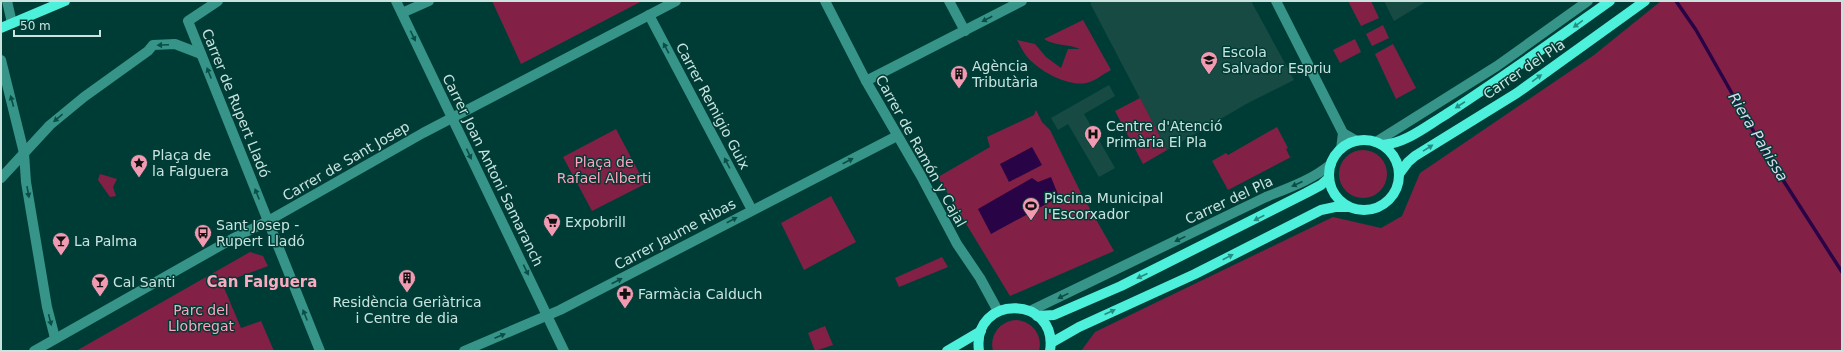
<svg xmlns="http://www.w3.org/2000/svg" width="1843" height="352" viewBox="0 0 1843 352" font-family="'DejaVu Sans',sans-serif">
<style>
.built{fill:#174a43}
.green{fill:#822145}
.water{fill:#280446}
.lines{fill:none;stroke-linecap:round;stroke-linejoin:round}
.stream{stroke:#280446;stroke-width:3.5}
.minor{stroke:#369588;stroke-width:10}
.major{stroke:#4df0db;stroke-width:10}
.oneway{fill:#0b4e46}
.oneway2{fill:#238d80}
.labels{text-anchor:middle;stroke-width:3;stroke-linejoin:round;paint-order:stroke}
.poi-label{font-size:14px;fill:#c9e4df;stroke:#003c36;text-anchor:start}
.street-label{font-size:14px;fill:#c9e4df;stroke:#003c36}
.park-label{font-size:14px;fill:#f9a5bb;stroke:#003c36}
.water-label{font-size:15px;font-style:italic;fill:#dfd6ee;stroke:#003c36}
.neighbourhood-label{font-size:15px;font-weight:bold;fill:#fcaabf;stroke:#003c36}
</style>
<rect width="100%" height="100%" fill="#003c36"/>
<g class="built">
<polygon points="1094,1 1251,1 1294,80 1248,103 1167,150 1090,3"/>
<polygon points="1384,1 1427,1 1394,21"/>
<polygon points="1109,85 1115,96 1084,114 1115,168 1099,177 1068,124 1058,130 1051,118"/>
</g>
<g class="green">
<polygon points="492,1 642,1 521,64"/>
<polygon points="1348,1 1371,1 1379,18 1361,26"/>
<polygon points="1661,1 1842,1 1842,351 1081,351 1095,332 1333,217 1381,228 1402,216 1420,173 1594,55"/>
<path d="M1083,20L1111,70C1103,74 1094,82 1086,83C1067,87 1035,69 1025,54C1022,50 1020,45 1017,40L1035,44L1046,57L1061,68L1068,49H1080C1069,44 1054,46 1044,39Z"/>
<polygon points="1383,25 1389,38 1372,46 1366,34"/>
<polygon points="1355,39 1361,52 1340,63 1333,50"/>
<polygon points="1393,44 1416,88 1396,99 1375,54"/>
<polygon points="1140,98 1167,150 1143,164 1115,111"/>
<polygon points="1036,110 1042,122 1050,130 1081,193 1114,251 1010,296 937,176 938,177 990,147 987,137 1034,115"/>
<polygon points="1277,127 1288,148 1286,149 1290,157 1293,156 1228,190 1212,161 1226,153 1228,155"/>
<polygon points="616,129 645,184 592,211 563,157"/>
<circle cx="1363" cy="174" r="24"/>
<polygon points="100,174 117,179 113,187 116,196 110,197 98,180"/>
<polygon points="831,196 856,242 804,270 781,223"/>
<polygon points="250,252 263,256 268,266 222,283 241,328 261,321 274,351 76,351"/>
<polygon points="942,257 948,267 899,287 895,278"/>
<path d="M1016,320C1032,321 1043,335 1039,351H993C989,335 1000,321 1016,320Z"/>
<polygon points="825,326 833,345 815,351 808,333"/>
</g>
<g class="water">
<polygon points="1032,147 1042,165 1009,182 1000,164"/>
<polygon points="1051,177 1059,197 991,234 978,209 1032,178 1038,182"/>
</g>
<g class="lines">
<polyline class="stream" points="1676,1 1696,30 1767,155 1842,272"/>
<g class="minor">
<polyline points="7,1 12,23"/>
<polyline points="218,1 188,21 320,351"/>
<polyline points="396,1 564,351"/>
<polyline points="825,1 866,81 921,176 957,244 980,278 998,311"/>
<polyline points="949,1 965,31"/>
<polyline points="1276,1 1343,133 1341,149"/>
<polyline points="402,13 429,1"/>
<polyline points="649,15 752,210"/>
<polyline points="1,60 24,153 26,182 47,307 55,338"/>
<polyline points="866,81 1022,1"/>
<polyline points="1343,133 1357,141"/>
<polyline points="1376,142 1497,66 1588,1"/>
<polyline points="1,178 50,125 84,97 148,51 153,45 175,44 201,54"/>
<path d="M1030,311L1266,197C1288,188 1312,180 1331,164"/>
<polyline points="34,351 232,239 268,221 423,133 676,1"/>
<polyline points="464,351 560,310 897,136"/>
</g>
<g class="major">
<polyline points="1,28 65,1"/>
<circle cx="1364" cy="175" r="35"/>
<path d="M1383,145C1406,143 1425,127 1445,115C1501,79 1555,40 1610,1"/>
<polyline points="1399,174 1408,162 1415,156 1517,93 1645,1"/>
<polyline points="1037,316 1054,315 1121,286 1306,193 1321,185 1329,178"/>
<polyline points="1051,343 1079,327 1195,274 1321,210 1335,207 1348,207"/>
<polyline points="947,351 981,331"/>
<path d="M979,351C971,293 1059,295 1050,351"/>
</g>
</g>
<defs><path id="oneway-solid" d="M-6-.8H1V-3.2L6.5 0L1 3.2V.8H-6Z"/></defs>
<g class="oneway">
<use href="#oneway-solid" transform="translate(987 19) rotate(152)"/>
<use href="#oneway-solid" transform="translate(413 36) rotate(64)"/>
<use href="#oneway-solid" transform="translate(163 45) rotate(178)"/>
<use href="#oneway-solid" transform="translate(666 48) rotate(-118)"/>
<use href="#oneway-solid" transform="translate(209 73) rotate(-112)"/>
<use href="#oneway-solid" transform="translate(12 101) rotate(-105)"/>
<use href="#oneway-solid" transform="translate(58 118) rotate(140)"/>
<use href="#oneway-solid" transform="translate(469 154) rotate(65)"/>
<use href="#oneway-solid" transform="translate(848 161) rotate(-27)"/>
<use href="#oneway-solid" transform="translate(727 163) rotate(-118)"/>
<use href="#oneway-solid" transform="translate(1297 184) rotate(155)"/>
<use href="#oneway-solid" transform="translate(28 192) rotate(80)"/>
<use href="#oneway-solid" transform="translate(257 194) rotate(-112)"/>
<use href="#oneway-solid" transform="translate(732 220) rotate(-28)"/>
<use href="#oneway-solid" transform="translate(1180 239) rotate(154)"/>
<use href="#oneway-solid" transform="translate(526 270) rotate(64)"/>
<use href="#oneway-solid" transform="translate(617 281) rotate(-27)"/>
<use href="#oneway-solid" transform="translate(1063 296) rotate(154)"/>
<use href="#oneway-solid" transform="translate(305 315) rotate(-112)"/>
<use href="#oneway-solid" transform="translate(50 320) rotate(76)"/>
<use href="#oneway-solid" transform="translate(500 336) rotate(-23)"/>
</g>
<g class="oneway2">
<use href="#oneway-solid" transform="translate(1578 24) rotate(144)"/>
<use href="#oneway-solid" transform="translate(1537 78) rotate(-36)"/>
<use href="#oneway-solid" transform="translate(1460 105) rotate(147)"/>
<use href="#oneway-solid" transform="translate(1428 148) rotate(-32)"/>
<use href="#oneway-solid" transform="translate(1259 218) rotate(153)"/>
<use href="#oneway-solid" transform="translate(1228 257) rotate(-27)"/>
<use href="#oneway-solid" transform="translate(1142 276) rotate(155)"/>
<use href="#oneway-solid" transform="translate(1110 312) rotate(-24)"/>
</g>
<defs>
<symbol id="school-pin" viewBox="-11 -11 22 30"><path d="M0 17L-7.5 6A9.5 9.5 0 1 1 7.5 6Z" fill="#f19ab1" stroke="#003c36"/><path d="M0-5L7-2L0 1L-7-2ZM-4 1L0 2.5L4 1V4Q0 6-4 4Z" fill="#111"/></symbol>
<symbol id="building-pin" viewBox="-11 -11 22 30"><path d="M0 17L-7.5 6A9.5 9.5 0 1 1 7.5 6Z" fill="#f19ab1" stroke="#003c36"/><path d="M-4-6H4V6H1V3H-1V6H-4ZM-2.5-4.3h1.7v1.8h-1.7ZM.8-4.3h1.7v1.8H.8ZM-2.5-1h1.7V.8h-1.7ZM.8-1h1.7V.8H.8Z" fill="#111"/></symbol>
<symbol id="hospital-pin" viewBox="-11 -11 22 30"><path d="M0 17L-7.5 6A9.5 9.5 0 1 1 7.5 6Z" fill="#f19ab1" stroke="#003c36"/><path d="M-5-5h3v3.5h4V-5h3V5h-3V1.5h-4V5h-3Z" fill="#111"/></symbol>
<symbol id="sight-pin" viewBox="-11 -11 22 30"><path d="M0 17L-7.5 6A9.5 9.5 0 1 1 7.5 6Z" fill="#f19ab1" stroke="#003c36"/><path d="M0-6L1.8-2.2L6-1.7L2.9 1.2L3.7 5.4L0 3.3L-3.7 5.4L-2.9 1.2L-6-1.7L-1.8-2.2Z" fill="#111"/></symbol>
<symbol id="stadium-pin" viewBox="-11 -11 22 30"><path d="M0 17L-7.5 6A9.5 9.5 0 1 1 7.5 6Z" fill="#f19ab1" stroke="#003c36"/><path d="M0-5a6.5 5 0 1 0 0 10a6.5 5 0 1 0 0-10ZM-3.5-1.8h7v3.6h-7Z" fill="#111"/></symbol>
<symbol id="supermarket-pin" viewBox="-11 -11 22 30"><path d="M0 17L-7.5 6A9.5 9.5 0 1 1 7.5 6Z" fill="#f19ab1" stroke="#003c36"/><path d="M-6-5.5h2.5l.6 2H6L4.5 2H-2.5L-4.4-4H-6ZM-1.5 3.2a1.3 1.3 0 1 0 .1 0ZM3 3.2a1.3 1.3 0 1 0 .1 0Z" fill="#111"/></symbol>
<symbol id="bus-pin" viewBox="-11 -11 22 30"><path d="M0 17L-7.5 6A9.5 9.5 0 1 1 7.5 6Z" fill="#f19ab1" stroke="#003c36"/><path d="M-5-6H5V4H4V6H2V4H-2V6H-4V4H-5ZM-3.5-4V0h7V-4ZM-3.5 1.2v1.5H-2V1.2ZM2 1.2v1.5H3.5V1.2Z" fill="#111"/></symbol>
<symbol id="bar-pin" viewBox="-11 -11 22 30"><path d="M0 17L-7.5 6A9.5 9.5 0 1 1 7.5 6Z" fill="#f19ab1" stroke="#003c36"/><path d="M-6-5H6L.8 .8V4.5H3.5V6h-7V4.5H-.8V.8Z" fill="#111"/></symbol>
<symbol id="pharmacy-pin" viewBox="-11 -11 22 30"><path d="M0 17L-7.5 6A9.5 9.5 0 1 1 7.5 6Z" fill="#f19ab1" stroke="#003c36"/><path d="M-2-6h4v4h4v4h-4v4h-4v-4h-4v-4h4Z" fill="#111"/></symbol>
</defs>
<g fill-rule="evenodd">
<use href="#school-pin" x="1199" y="50" width="20" height="27"/>
<use href="#building-pin" x="949" y="64" width="20" height="27"/>
<use href="#hospital-pin" x="1083" y="124" width="20" height="27"/>
<use href="#sight-pin" x="129" y="153" width="20" height="27"/>
<use href="#stadium-pin" x="1021" y="196" width="20" height="27"/>
<use href="#supermarket-pin" x="542" y="212" width="20" height="27"/>
<use href="#bus-pin" x="193" y="223" width="20" height="27"/>
<use href="#bar-pin" x="51" y="231" width="20" height="27"/>
<use href="#building-pin" x="397" y="268" width="20" height="27"/>
<use href="#bar-pin" x="90" y="272" width="20" height="27"/>
<use href="#pharmacy-pin" x="615" y="284" width="20" height="27"/>
</g>
<g class="labels">
<g class="poi-label">
<text x="1222" y="57">Escola<tspan x="1222" dy="16">Salvador Espriu</tspan></text>
<text x="972" y="71">Agència<tspan x="972" dy="16">Tributària</tspan></text>
<text x="1106" y="131">Centre d'Atenció<tspan x="1106" dy="16">Primària El Pla</tspan></text>
<text x="152" y="160">Plaça de<tspan x="152" dy="16">la Falguera</tspan></text>
<text x="1044" y="203">Piscina Municipal<tspan x="1044" dy="16">l'Escorxador</tspan></text>
<text x="565" y="227">Expobrill</text>
<text x="216" y="230">Sant Josep -<tspan x="216" dy="16">Rupert Lladó</tspan></text>
<text x="74" y="246">La Palma</text>
<text x="113" y="287">Cal Santi</text>
<text x="638" y="299">Farmàcia Calduch</text>
<text x="407" y="307" text-anchor="middle">Residència Geriàtrica<tspan x="407" dy="16">i Centre de dia</tspan></text>
</g>
<g class="street-label">
<text transform="translate(1524 69) rotate(-34)" y="5">Carrer del Pla</text>
<text transform="translate(236 103) rotate(68)" y="5">Carrer de Rupert Lladó</text>
<text transform="translate(713 106) rotate(62)" y="5">Carrer Remigio Guix</text>
<text transform="translate(921 151) rotate(61)" y="5">Carrer de Ramón y Cajal</text>
<text transform="translate(346 161) rotate(-30)" y="5">Carrer de Sant Josep</text>
<text transform="translate(493 170) rotate(64)" y="5">Carrer Joan Antoni Samaranch</text>
<text transform="translate(1229 200) rotate(-25)" y="5">Carrer del Pla</text>
<text transform="translate(675 234) rotate(-28)" y="5">Carrer Jaume Ribas</text>
</g>
<g class="park-label">
<text x="604" y="167">Plaça de<tspan x="604" dy="16">Rafael Alberti</tspan></text>
<text x="201" y="315">Parc del<tspan x="201" dy="16">Llobregat</tspan></text>
</g>
<g class="water-label">
<text transform="translate(1758 137) rotate(59)" y="5">Riera Pahissa</text>
</g>
<g class="neighbourhood-label">
<text x="262" y="287">Can Falguera</text>
</g>
</g>
<rect width="1843" height="352" fill="none" stroke="#c9e4df" stroke-width="4"/>
<path d="M14 30v6h86v-6" fill="none" stroke="#c9e4df" stroke-width="2"/>
<text x="20" y="30" font-size="12" fill="#c9e4df" stroke="#003c36" stroke-width="3" paint-order="stroke">50 m</text>
</svg>
